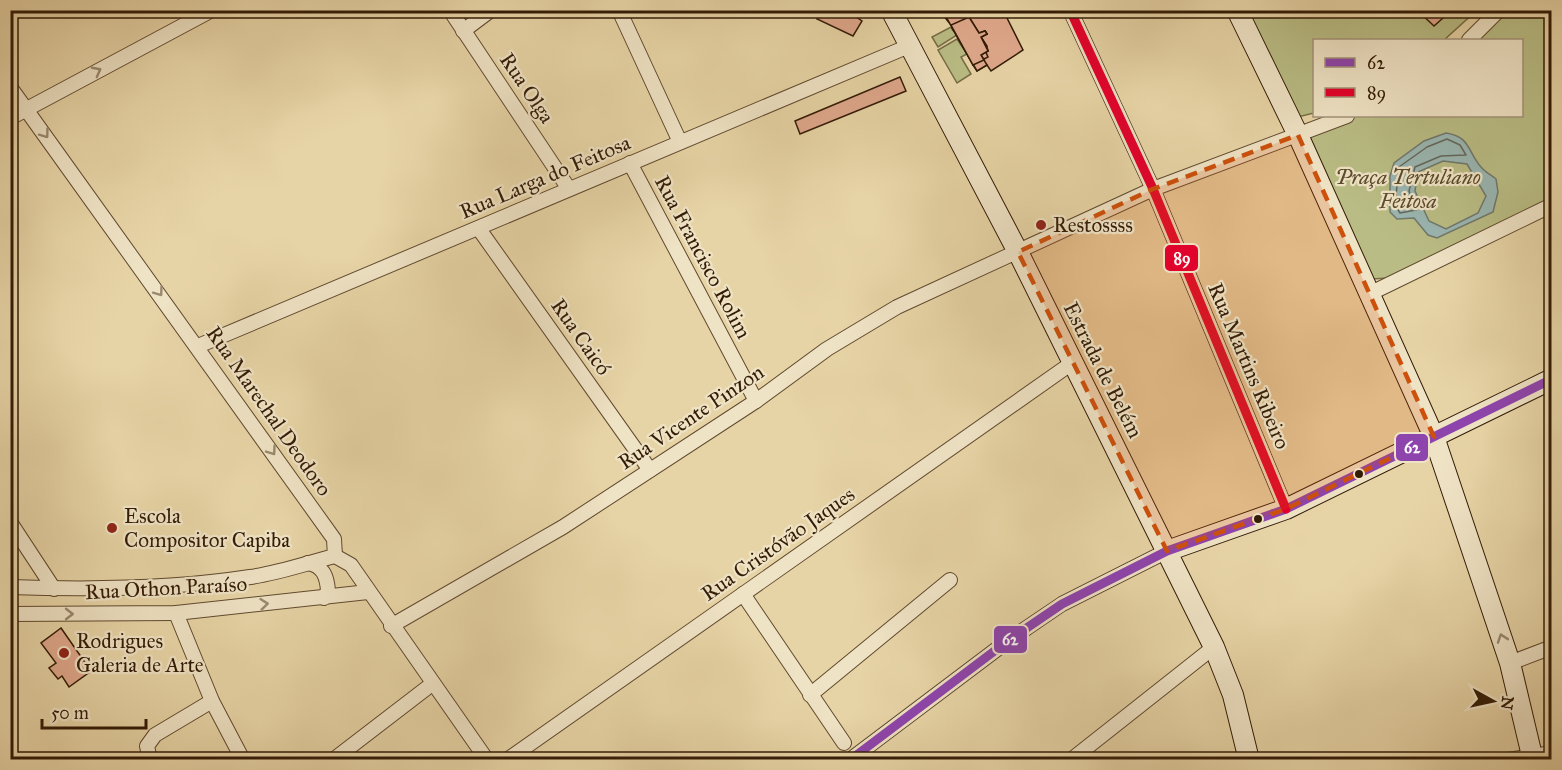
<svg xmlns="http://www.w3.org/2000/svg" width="1562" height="770" viewBox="0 0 1562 770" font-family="'IM FELL Great Primer',serif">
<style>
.green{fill:#b9bc84;stroke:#766c45;stroke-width:1.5}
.water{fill:#9ab6b1;stroke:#71786d;stroke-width:1.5;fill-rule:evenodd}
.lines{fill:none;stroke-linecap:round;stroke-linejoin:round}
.shore{stroke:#66685c;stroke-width:1.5}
.building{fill:#dfa88c;stroke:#331b06;stroke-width:1.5}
.street-casing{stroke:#60492e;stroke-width:16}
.secondary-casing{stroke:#331b06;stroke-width:22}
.street{stroke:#efe3c5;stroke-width:14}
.secondary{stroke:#efe3c5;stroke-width:20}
.bus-1-casing{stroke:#efe3c5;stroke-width:14}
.bus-2-casing{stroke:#efe3c5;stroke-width:14}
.bus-1{stroke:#8e44ad;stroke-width:9}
.bus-2{stroke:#e4002b;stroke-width:9}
.oneway{stroke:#9a896f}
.marked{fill:#cd500b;fill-opacity:0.2;stroke:#cd500b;stroke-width:4.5;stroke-dasharray:12 8;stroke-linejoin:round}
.poi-dot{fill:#8f2418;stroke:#efe3c5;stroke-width:2}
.bus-dot{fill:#331b06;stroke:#efe3c5;stroke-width:2}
.labels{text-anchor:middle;stroke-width:4.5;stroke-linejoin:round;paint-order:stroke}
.street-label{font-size:21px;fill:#331b06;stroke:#efe3c5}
.park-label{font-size:21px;font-style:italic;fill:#5b4b2c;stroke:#efe3c5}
.poi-label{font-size:21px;fill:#331b06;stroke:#efe3c5;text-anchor:start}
.line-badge{stroke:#efe3c5;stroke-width:2}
.badge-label{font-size:16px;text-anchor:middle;font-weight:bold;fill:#fff}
</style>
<rect width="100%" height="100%" fill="#e7d4a6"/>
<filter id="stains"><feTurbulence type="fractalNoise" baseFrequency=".00333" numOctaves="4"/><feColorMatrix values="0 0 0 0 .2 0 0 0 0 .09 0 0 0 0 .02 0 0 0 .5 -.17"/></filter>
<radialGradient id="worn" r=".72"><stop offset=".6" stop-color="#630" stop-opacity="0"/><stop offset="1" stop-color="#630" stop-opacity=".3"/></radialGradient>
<g class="green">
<polygon points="1241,11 1476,11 1444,40 1314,40 1314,113 1298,117"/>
<polygon points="1503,11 1542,11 1551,19 1552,202 1388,278 1372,279 1309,139 1310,136 1353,116 1522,116 1522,40 1473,40"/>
<polygon points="964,20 968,28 938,47 932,37 951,27 953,31 952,28"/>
<polygon points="957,39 967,54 961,57 971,74 957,83 938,50"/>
</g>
<path class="water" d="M1446,133C1471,137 1467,151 1481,167C1485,172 1491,175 1496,179L1498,192L1493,212L1437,238L1428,235L1414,218L1397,219L1390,212V176L1394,163L1424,141ZM1443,161L1467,164L1486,196L1478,213L1446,229L1429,221L1415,191L1418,172Z"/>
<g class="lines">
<polygon class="shore" points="1447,139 1460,145 1466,155 1441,156 1415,167 1409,191 1416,210 1400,213 1395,205 1399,167 1427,147"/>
</g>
<g class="building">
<polygon points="808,10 846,10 862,21 853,36 817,19 819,16"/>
<polygon points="939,10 1003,10 1023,50 991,71 987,65 977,71 973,65 984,60 981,55 988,51 981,37 987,34 985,31 979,33 969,17 951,25"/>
<polygon points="949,10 969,11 972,16 967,20 976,36 985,31 987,34 981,37 987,46 984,48 988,57 973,65 944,13"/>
<polygon points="1417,10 1452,10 1434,26"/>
<polygon points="969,17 967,20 976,36 985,31 987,34 981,37 987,47 988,51 981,55 987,65 977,71 952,28"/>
<polygon points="969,17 979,33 985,31 987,34 981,37 988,51 981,55 984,60 973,65 951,25"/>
<polygon points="900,77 906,91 800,134 795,121"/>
<polygon points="61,628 91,671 69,687 62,676 58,679 49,668 56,663 41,643"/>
</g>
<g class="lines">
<defs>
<g id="street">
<polyline points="450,10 569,189"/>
<polyline points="619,10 680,142"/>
<polyline points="1070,10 1153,189 1286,509"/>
<polyline points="1549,10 1552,12"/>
<polyline points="463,31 491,10"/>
<polyline points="1469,40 1499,10"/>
<polyline points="10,87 334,539 335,556"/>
<polyline points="10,118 212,10"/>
<polyline points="630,163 756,401"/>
<polyline points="479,229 650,470"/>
<polyline points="1369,294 1552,205"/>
<polyline points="198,346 909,46"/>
<polyline points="10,522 54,589"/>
<polyline points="335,556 351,565 487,760"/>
<path d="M308,563C323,566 327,576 328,591L324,598"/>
<path d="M10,587C89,590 172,589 250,577C279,573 307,563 335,556"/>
<polyline points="743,594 844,743"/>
<polyline points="176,613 212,701 243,760"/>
<polyline points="10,614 176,613 368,592"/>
<polyline points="391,626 563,527 756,401 827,349 897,307 1153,189 1347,116"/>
<polyline points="1510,663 1552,647"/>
<polyline points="810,695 950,580"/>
<polyline points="150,760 147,746 155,735 212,701"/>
<polyline points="333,760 432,684"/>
<polyline points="507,760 1072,363"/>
<polyline points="850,760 1009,640 1062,604 1167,551"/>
<polyline points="1071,760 1214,647"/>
<polyline points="1508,760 1552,753"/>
</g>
<g id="secondary">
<polyline points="891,10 1018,252 1214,647 1233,695 1249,760"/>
<polyline points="1237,10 1298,135 1434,437 1510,663 1533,760"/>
<polyline points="1167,551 1286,509 1552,379"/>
</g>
</defs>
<use href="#street" class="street-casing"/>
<use href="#secondary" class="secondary-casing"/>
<use href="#street" class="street"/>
<use href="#secondary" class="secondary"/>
<defs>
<polyline id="bus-1" points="850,760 1009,640 1062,604 1167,551 1286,509 1552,379"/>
<polyline id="bus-2" points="1070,10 1153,189 1286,509"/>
</defs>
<use href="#bus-1" class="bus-1-casing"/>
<use href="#bus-2" class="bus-2-casing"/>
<use href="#bus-1" class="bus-1"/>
<use href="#bus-2" class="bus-2"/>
</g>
<defs><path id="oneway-chevron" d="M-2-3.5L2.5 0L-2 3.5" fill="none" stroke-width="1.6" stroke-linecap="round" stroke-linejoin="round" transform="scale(1.5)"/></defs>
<g class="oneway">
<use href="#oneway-chevron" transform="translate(97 71) rotate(-28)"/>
<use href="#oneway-chevron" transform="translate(45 134) rotate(54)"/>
<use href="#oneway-chevron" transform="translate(159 292) rotate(54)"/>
<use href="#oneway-chevron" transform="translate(272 451) rotate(55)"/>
<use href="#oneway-chevron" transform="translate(264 604) rotate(-6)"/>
<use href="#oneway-chevron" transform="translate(69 614)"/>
<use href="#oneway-chevron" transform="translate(1502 638) rotate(-109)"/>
</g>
<path class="marked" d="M1298,135L1434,437L1286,509L1167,551L1018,252L1153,189Z"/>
<g class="poi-dot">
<circle cx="1041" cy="225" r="6"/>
<circle cx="112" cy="528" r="6"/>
<circle cx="64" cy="653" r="6"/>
</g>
<g class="bus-dot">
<circle cx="1359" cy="474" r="5"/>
<circle cx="1258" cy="519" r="5"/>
</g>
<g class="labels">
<g class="street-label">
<text transform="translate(527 88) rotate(56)" y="7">Rua Olga</text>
<text transform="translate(545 177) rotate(-23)" y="7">Rua Larga do Feitosa</text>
<text transform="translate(703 257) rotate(62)" y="7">Rua Francisco Rolim</text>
<text transform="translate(581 337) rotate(55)" y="7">Rua Caicó</text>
<text transform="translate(1249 366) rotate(67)" y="7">Rua Martins Ribeiro</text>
<text transform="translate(1103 370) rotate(63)" y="7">Estrada de Belém</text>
<text transform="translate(269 411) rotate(55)" y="7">Rua Marechal Deodoro</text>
<text transform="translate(691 417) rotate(-34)" y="7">Rua Vicente Pinzon</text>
<text transform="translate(778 544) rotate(-35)" y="7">Rua Cristóvão Jaques</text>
<text transform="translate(166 588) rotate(-3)" y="7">Rua Othon Paraíso</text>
</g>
<g class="park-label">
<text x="1408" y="184">Praça Tertuliano<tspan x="1408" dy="24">Feitosa</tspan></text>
</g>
<g class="poi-label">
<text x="1053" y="232">Restossss</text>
<text x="124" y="523">Escola<tspan x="124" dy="24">Compositor Capiba</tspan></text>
<text x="76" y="648">Rodrigues<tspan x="76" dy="24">Galeria de Arte</tspan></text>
</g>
</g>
<g class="line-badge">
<rect x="1164" y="244" width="35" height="28" rx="6" fill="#e4002b"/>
<rect x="1395" y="433" width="34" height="29" rx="6" fill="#8e44ad"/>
<rect x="993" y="625" width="35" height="29" rx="6" fill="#8e44ad"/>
</g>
<g class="badge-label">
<text x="1182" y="264">89</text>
<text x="1412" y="453">62</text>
<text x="1010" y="645">62</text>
</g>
<rect width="1562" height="770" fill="none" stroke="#e7d4a6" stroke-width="36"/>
<rect x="12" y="12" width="1538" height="746" fill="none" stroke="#331b06" stroke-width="3"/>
<rect x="18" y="18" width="1526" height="734" fill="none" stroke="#331b06" stroke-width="1.5"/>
<rect x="1313" y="39" width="210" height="78" fill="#efe3c5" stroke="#a49379" stroke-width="1.5"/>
<rect x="1325" y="58" width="30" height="9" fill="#8e44ad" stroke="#a49379" stroke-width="1.5"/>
<text x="1367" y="69" font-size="18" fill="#331b06">62</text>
<rect x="1325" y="88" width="30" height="9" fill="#e4002b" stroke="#a49379" stroke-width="1.5"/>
<text x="1367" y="99" font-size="18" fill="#331b06">89</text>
<g transform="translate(1493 701) rotate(98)" stroke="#efe3c5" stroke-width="4.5" paint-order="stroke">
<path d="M0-4.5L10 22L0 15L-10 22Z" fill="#331b06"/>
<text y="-9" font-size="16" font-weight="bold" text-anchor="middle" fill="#331b06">N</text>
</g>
<path d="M42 719v9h104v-9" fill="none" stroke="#331b06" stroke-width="3"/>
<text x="51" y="719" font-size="18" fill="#331b06" stroke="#efe3c5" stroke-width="4.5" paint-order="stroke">50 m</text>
<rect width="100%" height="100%" filter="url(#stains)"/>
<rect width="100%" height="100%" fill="url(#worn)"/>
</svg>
